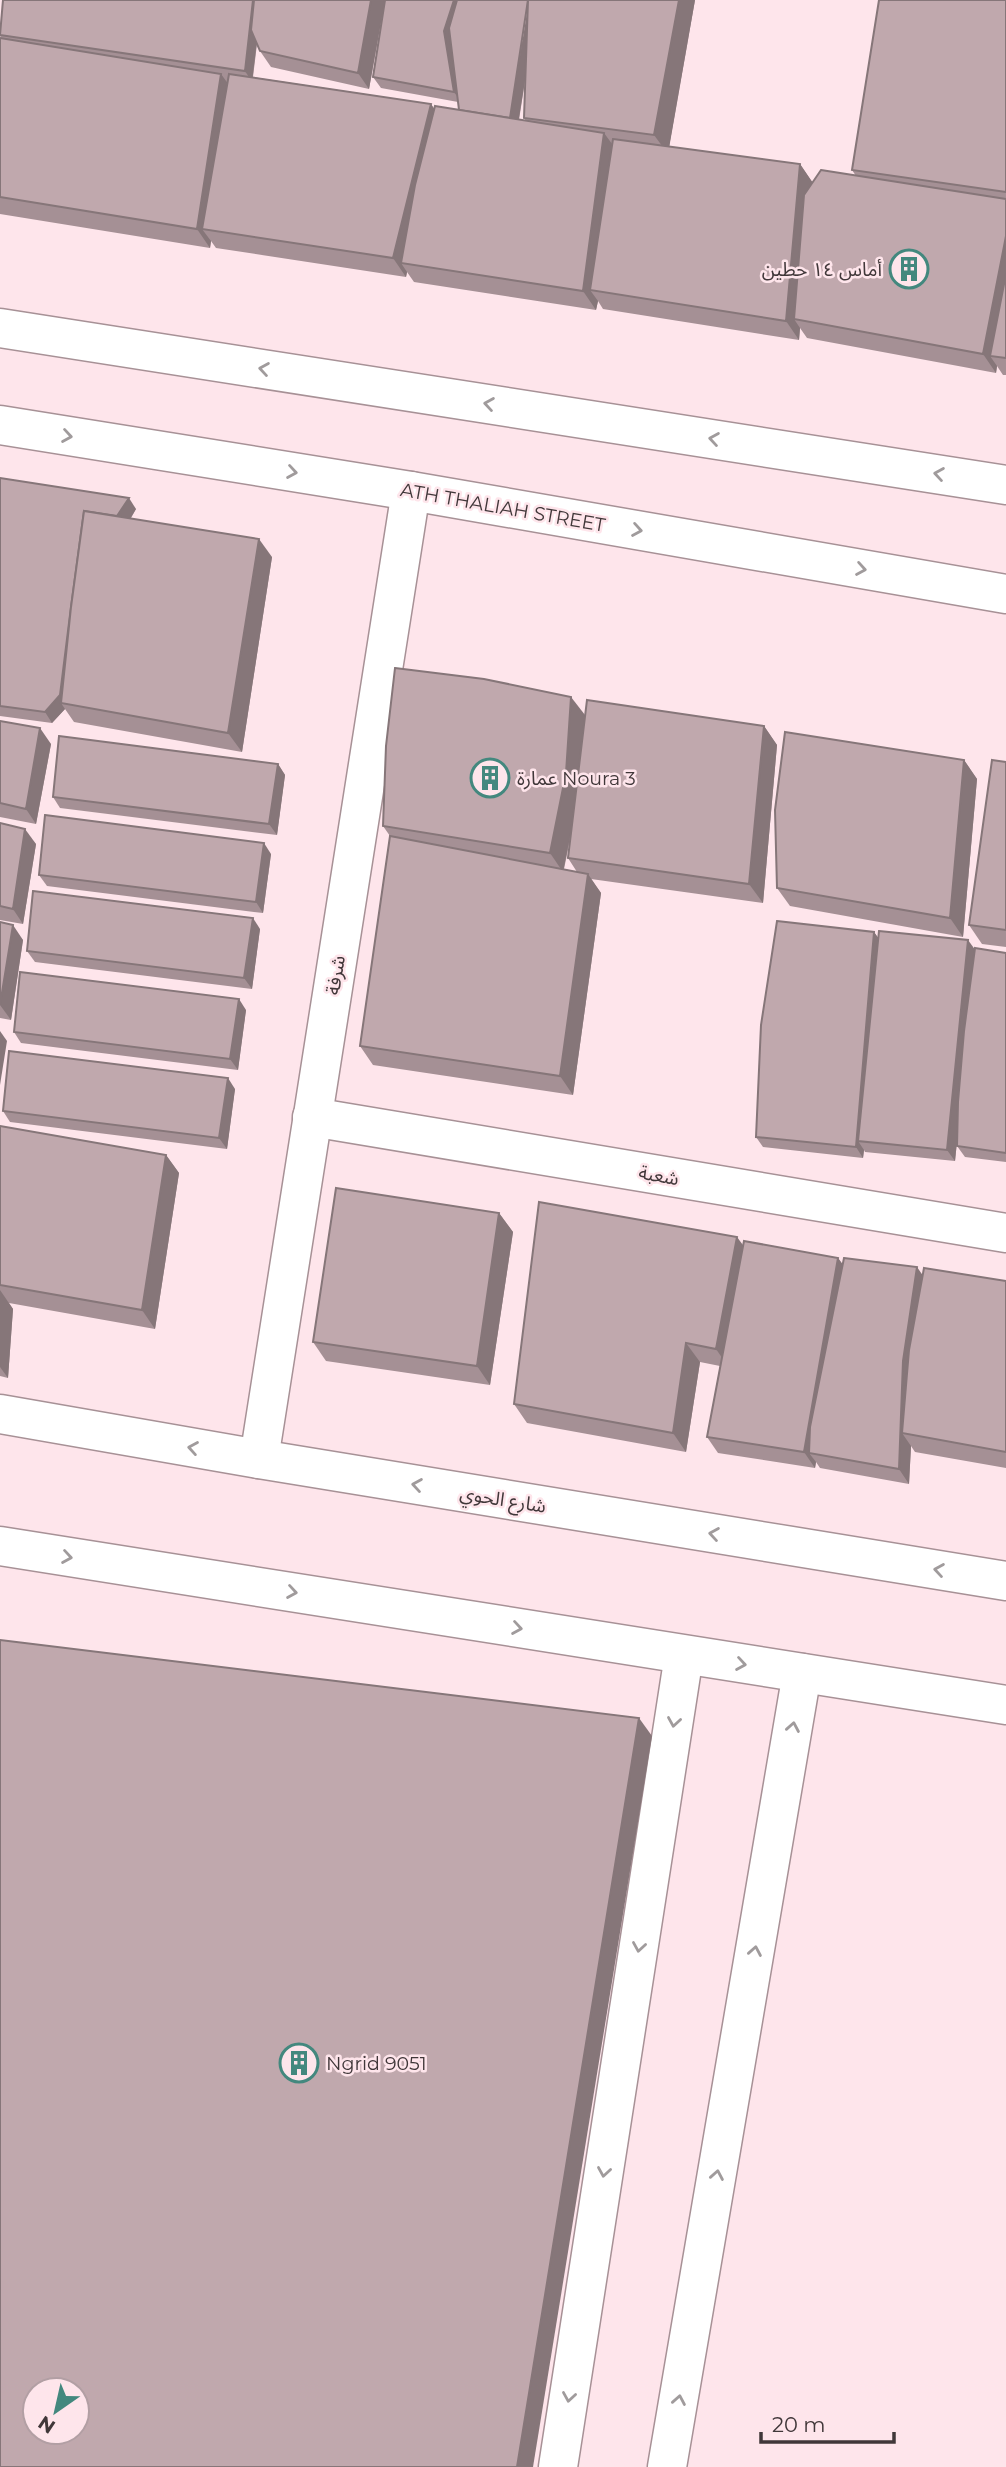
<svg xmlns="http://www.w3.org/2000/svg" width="1006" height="2467" viewBox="0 0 1006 2467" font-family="Montserrat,'Noto Sans Arabic',sans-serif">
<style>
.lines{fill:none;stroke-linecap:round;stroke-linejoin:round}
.minor-casing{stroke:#a79196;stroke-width:41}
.minor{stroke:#fff;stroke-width:38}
.wall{fill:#a59095;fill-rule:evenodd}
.shaded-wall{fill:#867679}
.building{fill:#c0a8ad;stroke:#867679;stroke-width:2;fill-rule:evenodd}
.oneway{stroke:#a09b9c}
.labels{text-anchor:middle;stroke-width:5;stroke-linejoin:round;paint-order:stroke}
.poi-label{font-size:19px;fill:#403739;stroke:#fee5eb;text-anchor:start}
.street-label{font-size:19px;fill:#403739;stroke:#fee5eb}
</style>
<rect width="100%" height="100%" fill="#fee5eb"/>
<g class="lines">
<defs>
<g id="minor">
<polyline points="0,328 1006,485"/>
<polyline points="0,425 411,491 1006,594"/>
<polyline points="312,1117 1006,1233"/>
<polyline points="0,1414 259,1459 1006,1581"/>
<polyline points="259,1459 411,491"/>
<polyline points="0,1546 1006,1705"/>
<polyline points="558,2467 684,1655"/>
<polyline points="667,2467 802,1673"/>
</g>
</defs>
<use href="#minor" class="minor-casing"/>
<use href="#minor" class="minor"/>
</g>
<g class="wall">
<path d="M385,0L369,89L271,67L260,51L257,44L253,77L431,104L434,110H459L458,102L381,88L373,77L695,0L669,147L800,164L812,182L856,176L852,170L1006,0V375H1003L997,366L996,373L807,338L800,328L799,340L603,309L598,301L596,310L414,282L407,272L406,277L216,248L211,241L210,248L0,214V38L2,39L0,36V26ZM525,81L524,118L526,121L519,120Z"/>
<polygon points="0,478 136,509 131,518 272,557 242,752 74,722 65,709 52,723 0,716"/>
<path d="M585,715L764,726L777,745L763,903L591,879L601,893L573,1095L373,1065L360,1046L390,836L383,826ZM570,840L568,858L577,872L564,869Z"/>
<polygon points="0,721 51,744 36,824 0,817"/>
<polygon points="964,760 977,779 963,937 790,906 777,888"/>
<polygon points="1006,762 1006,947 982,944 969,925"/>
<polygon points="278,764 285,775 277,835 60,808 53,797"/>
<polygon points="0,823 36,844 23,924 0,920"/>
<polygon points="271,854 263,913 47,886 39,875"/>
<polygon points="0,922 23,940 11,1020 0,1018"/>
<polygon points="260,929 252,989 35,962 27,951"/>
<polygon points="874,932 878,938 1006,953 1006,1162 965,1157 957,1146 958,1132 955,1161 865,1152 864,1150 863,1158 763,1147 756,1137"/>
<polygon points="246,1010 238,1070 21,1043 14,1032"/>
<polygon points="235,1089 227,1149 10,1122 3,1111"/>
<polygon points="0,1126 166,1155 179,1173 155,1329 9,1303 13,1309 8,1378 0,1376"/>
<polygon points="499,1213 513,1232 490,1385 326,1361 313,1342"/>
<polygon points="743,1245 838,1258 843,1265 922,1274 1006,1281 1006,1468 915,1452 911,1446 909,1484 820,1468 816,1462 815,1468 718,1453 707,1437 720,1366 700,1362 686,1452 527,1423 514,1404"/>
</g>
<g class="shaded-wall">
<polygon points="253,0 262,0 252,82 245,71"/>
<polygon points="371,0 385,0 369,89 358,73"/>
<polygon points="454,0 465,0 462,103 454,92 444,31"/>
<polygon points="529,0 538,0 517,130 510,119"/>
<polygon points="679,0 695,0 668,154 654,135"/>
<polygon points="221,74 234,92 202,229 211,241 210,248 197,229"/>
<polygon points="431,104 444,123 401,263 407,272 406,277 393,258"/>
<polygon points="604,133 618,152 590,290 598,301 596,310 583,291"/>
<polygon points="800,164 813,183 794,319 800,328 799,340 786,321"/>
<polygon points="1006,236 1006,322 990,356 997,366 996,373 983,354"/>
<polygon points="129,498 136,509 124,529 116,518"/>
<polygon points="259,539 272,557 242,752 228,733"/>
<polygon points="75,572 61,703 65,709 52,723 45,712"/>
<polygon points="571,697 585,715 579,792 563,872 550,853"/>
<polygon points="764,726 777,745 763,903 749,884"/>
<polygon points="40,728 51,744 36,824 26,809"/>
<polygon points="964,760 977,779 963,937 950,918"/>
<polygon points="278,764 285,775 277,835 269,824"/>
<polygon points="25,829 36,844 23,924 13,909"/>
<polygon points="264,843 271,854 263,913 256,902"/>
<polygon points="588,874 601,893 573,1095 560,1076"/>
<polygon points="253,918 260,929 252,989 244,978"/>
<polygon points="13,925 23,940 11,1020 0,1005"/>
<polygon points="874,932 882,943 858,1141 864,1150 863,1158 856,1147"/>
<polygon points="968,940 976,951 955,1161 947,1150"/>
<polygon points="239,999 246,1010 238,1070 230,1059"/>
<polygon points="0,1031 7,1041 0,1085"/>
<polygon points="228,1078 235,1089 227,1149 219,1138"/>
<polygon points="166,1155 179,1173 155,1329 142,1310"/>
<polygon points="499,1213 513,1232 490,1385 477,1366"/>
<polygon points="737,1237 751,1256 729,1368 716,1349"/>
<polygon points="838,1258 849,1273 809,1453 816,1462 815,1468 804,1452"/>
<polygon points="917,1267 928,1283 902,1433 911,1446 909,1484 899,1469 903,1361"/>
<polygon points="0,1290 13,1309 8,1378 0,1367"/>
<polygon points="686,1343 700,1362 686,1452 673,1433"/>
<polygon points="639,1718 652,1736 533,2467 517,2467"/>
</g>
<g class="building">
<polygon points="3,0 253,0 245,71 0,35"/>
<polygon points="254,0 371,0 358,73 260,51 251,30"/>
<polygon points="385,0 454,0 444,31 454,92 373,77"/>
<polygon points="457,0 528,0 510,118 459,110 449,28"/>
<polygon points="528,0 679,0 654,135 524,118"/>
<polygon points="879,0 1006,0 1006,192 852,170"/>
<polygon points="0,38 221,74 197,229 0,197"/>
<polygon points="229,74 431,104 393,258 202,229"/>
<polygon points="435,106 604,133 583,291 401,263 415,185"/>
<polygon points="613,139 800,164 786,321 590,290"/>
<polygon points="821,170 1006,199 1006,236 983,354 794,319 804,195"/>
<polygon points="1006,274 1006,358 990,356"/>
<polygon points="0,478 129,498 117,516 84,511 71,607 60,695 45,712 0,706"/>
<polygon points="84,511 259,539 228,733 61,703 71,607"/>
<polygon points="395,668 484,679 571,697 566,773 550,853 383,826 386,746"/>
<polygon points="587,700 764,726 749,884 568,858"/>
<polygon points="0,721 40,728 26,809 0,803"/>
<polygon points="785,732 964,760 950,918 777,888 775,810"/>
<polygon points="59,736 278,764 269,824 53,797"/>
<polygon points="992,760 1006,762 1006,930 969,925"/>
<polygon points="45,815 264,843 256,902 39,875"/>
<polygon points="0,823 25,829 13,909 0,906"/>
<polygon points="390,836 588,874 560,1076 360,1046"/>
<polygon points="33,891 253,918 244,978 27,951"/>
<polygon points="777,921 874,932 856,1147 756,1137 761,1025"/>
<polygon points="0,922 13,925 0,1005"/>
<polygon points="879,931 968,940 947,1150 858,1141"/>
<polygon points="975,948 1006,953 1006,1153 957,1146 958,1102 964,1031"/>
<polygon points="20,972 239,999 230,1059 14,1032"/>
<polygon points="9,1051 228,1078 219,1138 3,1111"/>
<polygon points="0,1126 166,1155 142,1310 0,1285"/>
<polygon points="336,1188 499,1213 477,1366 313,1342"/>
<polygon points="539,1202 737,1237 716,1349 686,1343 673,1433 514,1404"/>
<polygon points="744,1241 838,1258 804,1452 707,1437"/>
<polygon points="844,1258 917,1267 903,1361 899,1469 809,1453 810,1427"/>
<polygon points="924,1268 1006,1281 1006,1452 902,1433 909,1350"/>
<path d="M0,1640L639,1718L517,2467H0ZM35,2390H77V2432H35Z"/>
</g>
<defs><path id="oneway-chevron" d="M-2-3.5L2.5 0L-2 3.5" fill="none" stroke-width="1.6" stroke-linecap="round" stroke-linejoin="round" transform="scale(1.75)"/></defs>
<g class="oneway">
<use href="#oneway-chevron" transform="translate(264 369) rotate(-171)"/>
<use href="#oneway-chevron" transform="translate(489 404) rotate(-171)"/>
<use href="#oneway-chevron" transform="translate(67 436) rotate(9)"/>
<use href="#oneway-chevron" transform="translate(714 439) rotate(-171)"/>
<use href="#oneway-chevron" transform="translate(292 472) rotate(9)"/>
<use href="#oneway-chevron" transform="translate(939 474) rotate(-171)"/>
<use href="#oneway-chevron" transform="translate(637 530) rotate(10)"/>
<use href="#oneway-chevron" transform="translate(861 569) rotate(10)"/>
<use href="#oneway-chevron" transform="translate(193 1448) rotate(-170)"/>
<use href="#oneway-chevron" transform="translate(417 1485) rotate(-171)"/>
<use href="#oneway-chevron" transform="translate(714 1534) rotate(-171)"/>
<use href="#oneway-chevron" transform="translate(67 1557) rotate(9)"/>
<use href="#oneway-chevron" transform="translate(939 1570) rotate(-171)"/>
<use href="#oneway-chevron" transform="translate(292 1592) rotate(9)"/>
<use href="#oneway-chevron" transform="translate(517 1628) rotate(9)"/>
<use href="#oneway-chevron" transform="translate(741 1664) rotate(9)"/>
<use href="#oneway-chevron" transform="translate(674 1722) rotate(99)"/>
<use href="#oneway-chevron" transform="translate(793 1727) rotate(-80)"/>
<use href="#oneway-chevron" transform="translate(639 1947) rotate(99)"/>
<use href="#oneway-chevron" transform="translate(755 1951) rotate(-80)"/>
<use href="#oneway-chevron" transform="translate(604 2172) rotate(99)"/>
<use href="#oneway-chevron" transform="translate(717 2175) rotate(-80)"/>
<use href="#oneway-chevron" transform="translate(569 2397) rotate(99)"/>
<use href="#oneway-chevron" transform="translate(679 2400) rotate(-80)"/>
</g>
<defs>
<symbol id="building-ring" viewBox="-11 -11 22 22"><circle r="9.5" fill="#fee5eb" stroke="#43887e" stroke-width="1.5"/><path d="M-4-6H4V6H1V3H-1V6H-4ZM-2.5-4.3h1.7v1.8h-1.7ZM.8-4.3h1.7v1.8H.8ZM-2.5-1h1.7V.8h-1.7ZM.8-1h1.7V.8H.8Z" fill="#43887e"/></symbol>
</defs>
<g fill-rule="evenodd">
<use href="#building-ring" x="887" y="247" width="44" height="44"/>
<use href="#building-ring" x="468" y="756" width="44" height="44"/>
<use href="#building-ring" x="277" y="2041" width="44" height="44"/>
</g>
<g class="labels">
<g class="poi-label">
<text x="882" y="276" text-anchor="end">أماس ١٤ حطين</text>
<text x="517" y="785">عمارة Noura 3</text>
<text x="326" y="2070">Ngrid 9051</text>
</g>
<g class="street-label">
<text transform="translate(503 507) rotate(10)" y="7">ATH THALIAH STREET</text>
<text transform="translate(335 975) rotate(-81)" y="7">شرفة</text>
<text transform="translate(659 1175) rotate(10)" y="7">شعبة</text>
<text transform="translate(503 1499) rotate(9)" y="7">شارع الحوي</text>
</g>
</g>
<g transform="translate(56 2411) rotate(214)"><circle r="33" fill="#fee5eb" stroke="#b29fa4" stroke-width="2"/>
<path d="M0-5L12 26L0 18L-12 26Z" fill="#43887e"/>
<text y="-10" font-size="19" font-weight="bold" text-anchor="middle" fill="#403739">N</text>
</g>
<path d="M761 2432v10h133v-10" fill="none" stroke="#403739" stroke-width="3.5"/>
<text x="772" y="2432" font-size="21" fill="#403739" stroke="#fee5eb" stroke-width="5" paint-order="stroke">20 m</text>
</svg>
